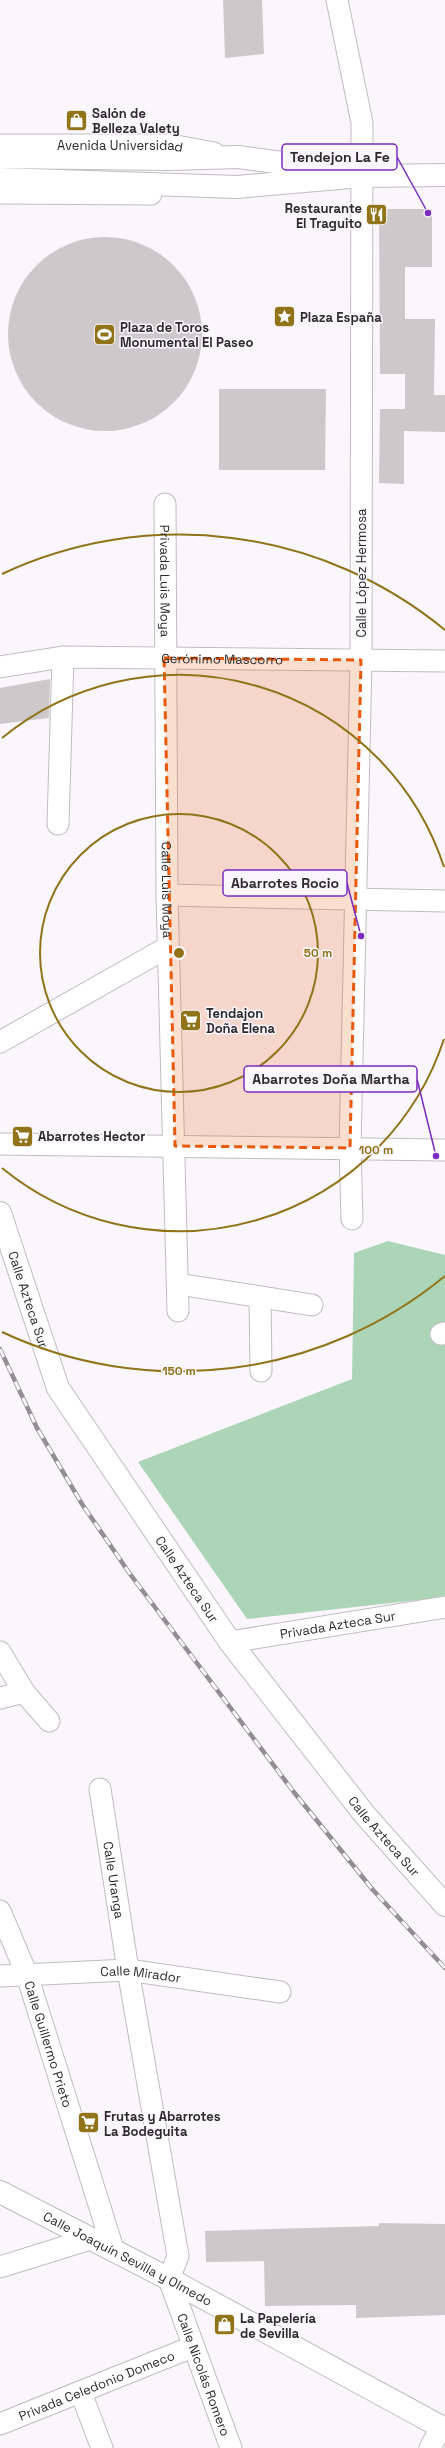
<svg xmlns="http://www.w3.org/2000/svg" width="445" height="2448" viewBox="0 0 445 2448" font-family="'Space Grotesk',sans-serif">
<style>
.pitch{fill:#abd5b6}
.building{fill:#cfc8cb}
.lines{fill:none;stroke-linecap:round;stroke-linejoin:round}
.street-casing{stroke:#c0bdc2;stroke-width:23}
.secondary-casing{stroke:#c0bdc2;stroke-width:24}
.primary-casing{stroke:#c0bdc2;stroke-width:24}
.street{stroke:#fff;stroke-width:21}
.secondary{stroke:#fff;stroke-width:22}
.primary{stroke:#fff;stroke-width:22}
.rail-casing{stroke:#918f93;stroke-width:4.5}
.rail{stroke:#faf6fc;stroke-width:3;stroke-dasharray:9;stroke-linecap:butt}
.marked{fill:#e8590c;fill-opacity:0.2;stroke:#e8590c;stroke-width:3;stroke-dasharray:8 5;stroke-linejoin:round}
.ring{fill:none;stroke:#917419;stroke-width:2}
.labels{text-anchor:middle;stroke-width:3;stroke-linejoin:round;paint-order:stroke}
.poi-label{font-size:13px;font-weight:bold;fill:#2c2b2d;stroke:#faf6fc;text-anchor:start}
.street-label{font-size:13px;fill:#2c2b2d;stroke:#faf6fc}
.centre{fill:#917419;stroke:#faf6fc;stroke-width:2}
.ring-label{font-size:12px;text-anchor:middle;font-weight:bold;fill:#917419;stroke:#faf6fc;stroke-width:3;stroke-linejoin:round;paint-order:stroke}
.leader{fill:none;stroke:#7b2cbf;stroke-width:1.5}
.callout-dot{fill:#7b2cbf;stroke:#faf6fc;stroke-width:1.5}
.callout{fill:#faf6fc;stroke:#7b2cbf;stroke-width:1.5}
.callout-label{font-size:14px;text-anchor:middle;font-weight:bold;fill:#2c2b2d}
</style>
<rect width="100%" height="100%" fill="#faf6fc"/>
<polygon class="pitch" points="388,1241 445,1255 445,1597 247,1619 138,1462 352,1379 354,1253"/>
<g class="building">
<polygon points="223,0 262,0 264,54 225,58"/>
<polygon points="379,209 432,209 432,267 405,267 405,319 435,319 434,395 445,395 445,432 404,431 404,484 379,483 380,409 405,409 405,374 380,374"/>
<circle cx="105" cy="334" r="97"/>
<polygon points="219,389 326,389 325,470 219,470"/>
<polygon points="50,679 49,718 0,724 0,688"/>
<polygon points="379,2223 445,2224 445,2315 356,2318 356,2305 265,2306 264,2261 206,2262 205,2231 379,2226"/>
</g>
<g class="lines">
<defs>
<g id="street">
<polyline points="337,0 362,123 361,660 350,1148 352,1219"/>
<path id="s1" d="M0,145H171L214,153"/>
<polyline points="0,193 151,194"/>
<path id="s2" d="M165,504L167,895L178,1311"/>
<path id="s3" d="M0,667L63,657L445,661"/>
<polyline points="58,824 63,657"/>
<polyline points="167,895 445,901"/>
<polyline points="0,1042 168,947"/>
<polyline points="0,1144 445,1150"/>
<polyline points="178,1284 312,1305"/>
<polyline points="260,1297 261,1371"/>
<polyline points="441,1334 445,1333"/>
<path id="s4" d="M230,1642L445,1607"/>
<polyline points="0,1652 24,1692 49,1721"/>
<polyline points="0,1698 24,1692"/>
<path id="s5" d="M100,1789L128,1970L178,2256L169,2279L231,2448"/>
<path id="s6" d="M0,1911L27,1975L113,2249"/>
<path id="s7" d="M0,1976L128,1970L280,1992"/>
<polyline points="0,2267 90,2239"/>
<polyline points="81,2393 102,2448"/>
<path id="s8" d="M0,2424L192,2347"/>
<polyline points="430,2448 441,2427"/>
</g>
<g id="secondary">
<path id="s9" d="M0,1213L58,1388L230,1642L365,1815L445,1905"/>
<path id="s10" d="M0,2192L169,2279L445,2429"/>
</g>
<g id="primary">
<polyline points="0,157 169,159 238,157 334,170"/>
<polyline points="0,179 237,187 361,176 445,175"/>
</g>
</defs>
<use href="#street" class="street-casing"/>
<use href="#secondary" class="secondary-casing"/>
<use href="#primary" class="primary-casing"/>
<use href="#street" class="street"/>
<use href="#secondary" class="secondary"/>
<use href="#primary" class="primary"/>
<defs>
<polyline id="rail" points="0,1349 37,1428 82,1504 130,1574 293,1791 373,1890 445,1968"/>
</defs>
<use href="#rail" class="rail-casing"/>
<use href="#rail" class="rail"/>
</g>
<path class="marked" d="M164,658L361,660L350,1148L175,1146Z"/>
<g class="ring">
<circle cx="179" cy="953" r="139"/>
<path d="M444 1039A279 279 0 0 1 2 1168M2 738A279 279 0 0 1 444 867"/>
<path d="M445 1276A418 418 0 0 1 2 1332M2 574A418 418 0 0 1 445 630"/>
</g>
<defs>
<symbol id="shop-square" viewBox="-11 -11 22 22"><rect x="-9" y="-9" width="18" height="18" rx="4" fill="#917419" stroke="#faf6fc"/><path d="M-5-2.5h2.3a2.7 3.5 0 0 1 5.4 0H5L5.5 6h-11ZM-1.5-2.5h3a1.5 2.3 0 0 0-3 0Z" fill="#fff"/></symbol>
<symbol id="restaurant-square" viewBox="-11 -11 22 22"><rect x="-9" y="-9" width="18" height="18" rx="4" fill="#917419" stroke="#faf6fc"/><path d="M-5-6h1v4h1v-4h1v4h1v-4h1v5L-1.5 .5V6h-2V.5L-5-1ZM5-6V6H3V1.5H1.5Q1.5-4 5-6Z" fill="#fff"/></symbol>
<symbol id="sight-square" viewBox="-11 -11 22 22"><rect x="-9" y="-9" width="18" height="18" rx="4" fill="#917419" stroke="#faf6fc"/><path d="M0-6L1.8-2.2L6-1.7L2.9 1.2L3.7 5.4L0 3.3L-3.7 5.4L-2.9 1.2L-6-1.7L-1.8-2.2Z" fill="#fff"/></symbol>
<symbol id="stadium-square" viewBox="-11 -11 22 22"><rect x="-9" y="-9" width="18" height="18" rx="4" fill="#917419" stroke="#faf6fc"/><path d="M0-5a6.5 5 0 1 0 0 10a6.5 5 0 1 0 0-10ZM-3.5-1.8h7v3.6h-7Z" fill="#fff"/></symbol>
<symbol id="supermarket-square" viewBox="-11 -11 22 22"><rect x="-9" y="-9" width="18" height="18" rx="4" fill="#917419" stroke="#faf6fc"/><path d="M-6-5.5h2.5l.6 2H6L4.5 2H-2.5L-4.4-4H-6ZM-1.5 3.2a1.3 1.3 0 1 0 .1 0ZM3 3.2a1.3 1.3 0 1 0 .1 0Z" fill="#fff"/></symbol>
</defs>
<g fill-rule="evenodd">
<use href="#shop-square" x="64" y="108" width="25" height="25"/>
<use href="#restaurant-square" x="364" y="202" width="25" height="25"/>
<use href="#sight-square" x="272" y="304" width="25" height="25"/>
<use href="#stadium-square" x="92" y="322" width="25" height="25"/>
<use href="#supermarket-square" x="178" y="1008" width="25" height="25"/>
<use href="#supermarket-square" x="10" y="1124" width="25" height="25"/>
<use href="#supermarket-square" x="76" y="2110" width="25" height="25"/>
<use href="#shop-square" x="212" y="2312" width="25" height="25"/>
</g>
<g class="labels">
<g class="poi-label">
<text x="92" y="118">Salón de<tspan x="92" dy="15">Belleza Valety</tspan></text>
<text x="362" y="213" text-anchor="end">Restaurante<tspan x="362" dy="15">El Traguito</tspan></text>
<text x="300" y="322">Plaza España</text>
<text x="120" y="332">Plaza de Toros<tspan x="120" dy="15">Monumental El Paseo</tspan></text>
<text x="206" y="1018">Tendajon<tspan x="206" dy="15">Doña Elena</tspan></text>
<text x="38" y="1141">Abarrotes Hector</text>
<text x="104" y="2121">Frutas y Abarrotes<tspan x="104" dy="15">La Bodeguita</tspan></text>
<text x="240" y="2323">La Papelería<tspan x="240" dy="15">de Sevilla</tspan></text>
</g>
<g class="street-label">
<text dy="5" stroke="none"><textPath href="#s1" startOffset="120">Avenida Universidad</textPath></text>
<text transform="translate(361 573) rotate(-90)" y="5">Calle López Hermosa</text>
<text dy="5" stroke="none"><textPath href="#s2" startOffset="77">Privada Luis Moya</textPath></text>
<text dy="5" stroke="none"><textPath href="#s3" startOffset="223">Gerónimo Mascorro</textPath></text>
<text dy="5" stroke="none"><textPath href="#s2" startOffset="386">Calle Luis Moya</textPath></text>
<text dy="5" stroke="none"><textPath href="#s9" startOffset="91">Calle Azteca Sur</textPath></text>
<text dy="5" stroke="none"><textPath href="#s9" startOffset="415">Calle Azteca Sur</textPath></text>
<text dy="5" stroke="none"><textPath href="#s4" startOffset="109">Privada Azteca Sur</textPath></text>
<text dy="5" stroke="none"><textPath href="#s9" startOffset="739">Calle Azteca Sur</textPath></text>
<text dy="5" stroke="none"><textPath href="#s5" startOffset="92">Calle Uranga</textPath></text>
<text dy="5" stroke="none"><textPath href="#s7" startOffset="141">Calle Mirador</textPath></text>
<text dy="5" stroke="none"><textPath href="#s6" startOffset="142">Calle Guillermo Prieto</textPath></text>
<text dy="5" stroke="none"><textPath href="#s10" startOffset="144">Calle Joaquín Sevilla y Olmedo</textPath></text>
<text dy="5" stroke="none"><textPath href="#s5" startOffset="600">Calle Nicolás Romero</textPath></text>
<text dy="5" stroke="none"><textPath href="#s8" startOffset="104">Privada Celedonio Domeco</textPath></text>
</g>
</g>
<circle cx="179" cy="953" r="6" class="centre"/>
<g class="ring-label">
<text x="318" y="957">50 m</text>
<text x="376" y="1154">100 m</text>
<text x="179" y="1375">150 m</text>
</g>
<path class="leader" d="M428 213L397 157M361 936L347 883M436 1156L417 1079"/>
<g class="callout-dot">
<circle cx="428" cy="213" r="4"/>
<circle cx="361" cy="936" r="4"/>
<circle cx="436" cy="1156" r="4"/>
</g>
<g class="callout">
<rect x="282" y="144" width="115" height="26" rx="4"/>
<rect x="223" y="870" width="124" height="26" rx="4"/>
<rect x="244" y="1066" width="173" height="26" rx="4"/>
</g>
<g class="callout-label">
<text x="340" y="162">Tendejon La Fe</text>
<text x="285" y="888">Abarrotes Rocio</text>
<text x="331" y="1084">Abarrotes Doña Martha</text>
</g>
</svg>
